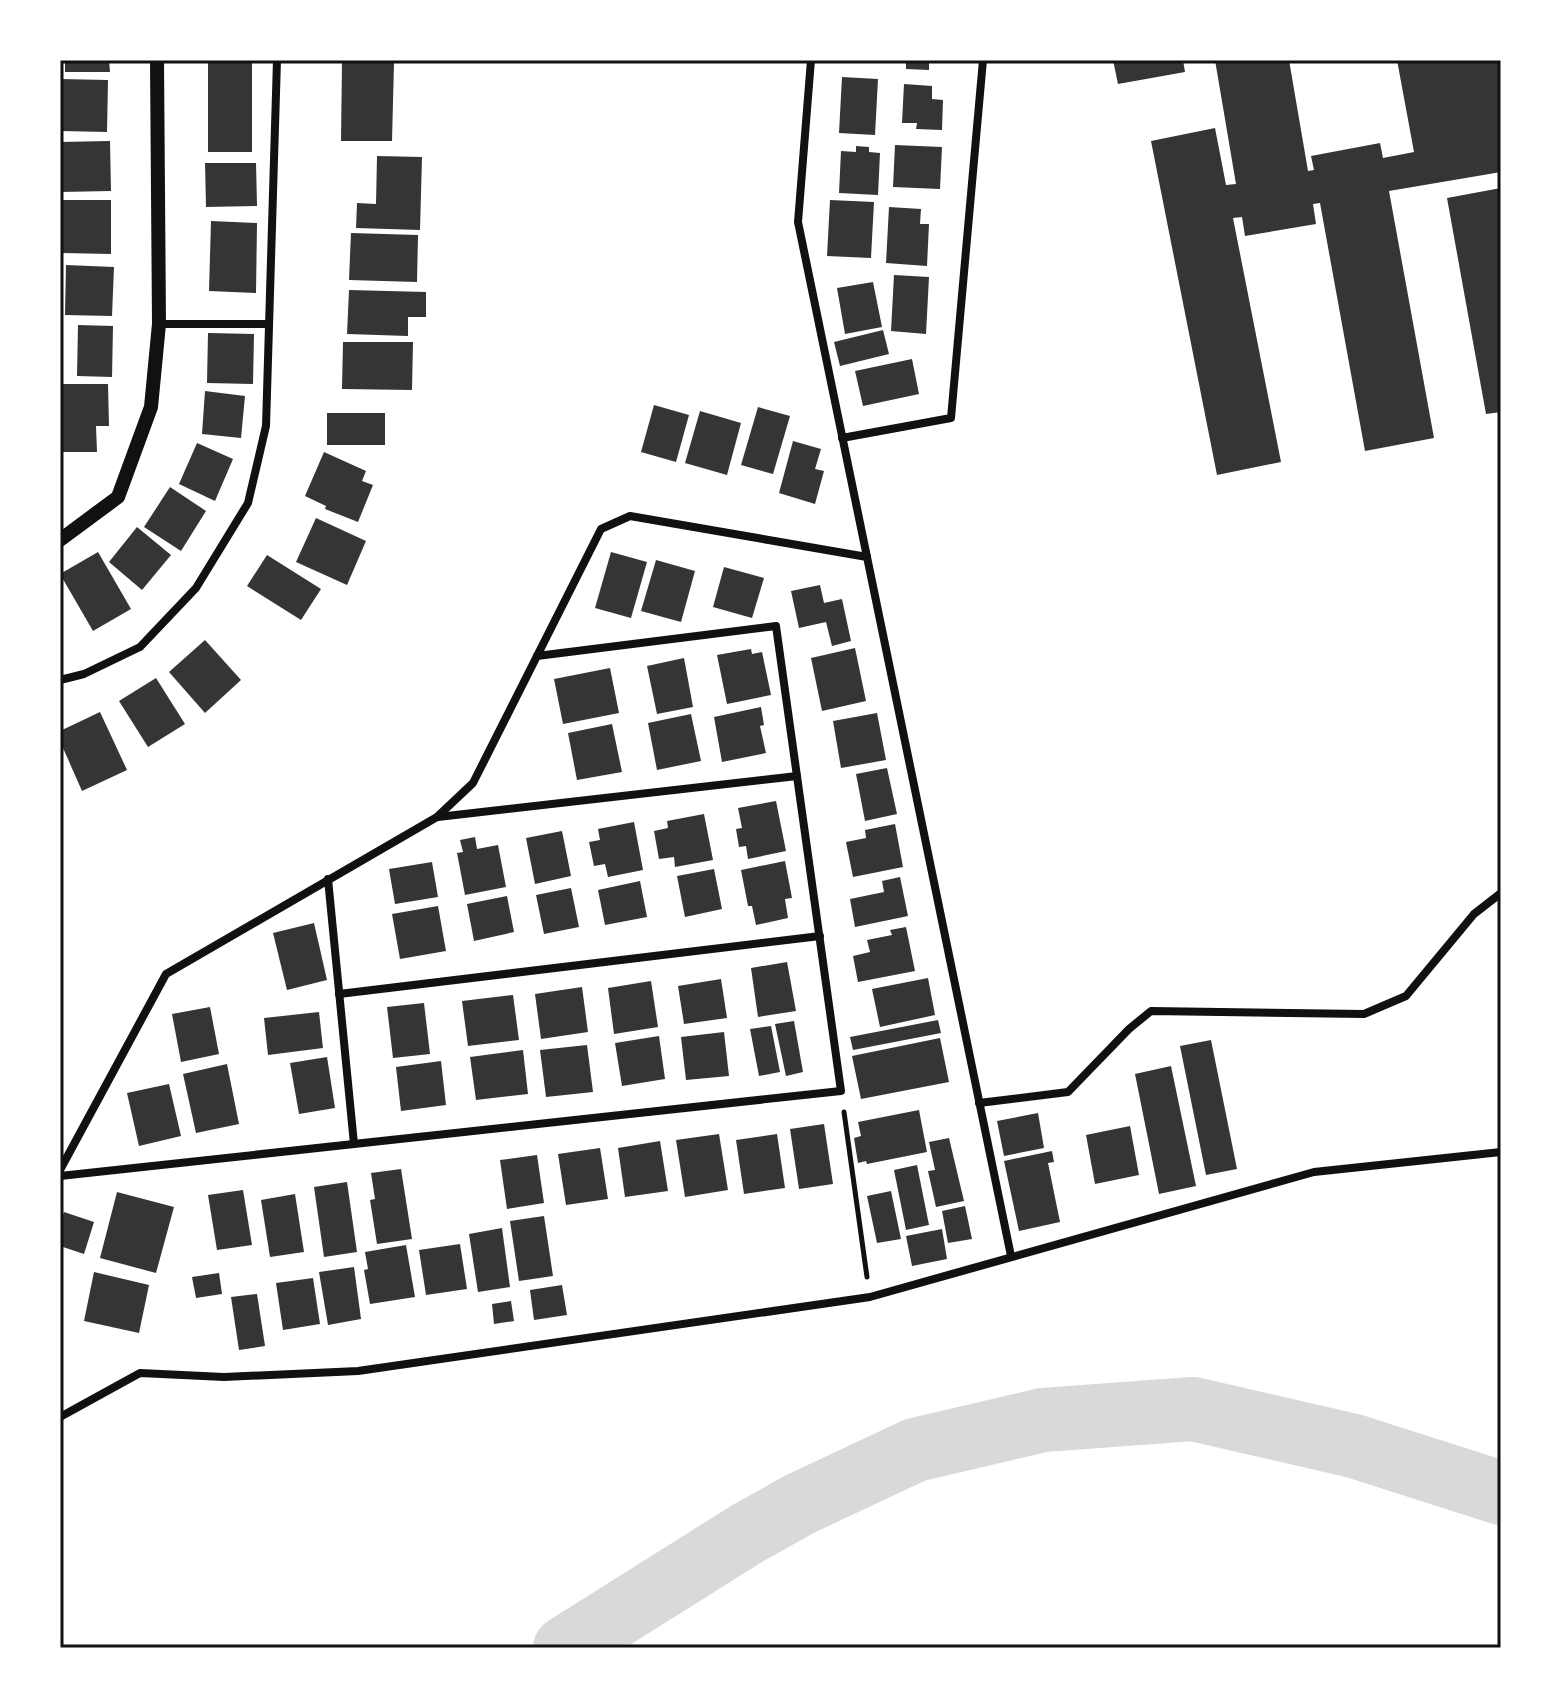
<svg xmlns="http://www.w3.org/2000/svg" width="1561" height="1708" viewBox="0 0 1561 1708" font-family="Lato,sans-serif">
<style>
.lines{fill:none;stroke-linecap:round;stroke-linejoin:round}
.river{stroke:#d9d9d9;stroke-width:64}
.building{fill:#353535}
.path{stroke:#111;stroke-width:5}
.minor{stroke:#111;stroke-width:8}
.tertiary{stroke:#111;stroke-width:14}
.neatline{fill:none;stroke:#111;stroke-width:3}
</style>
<rect width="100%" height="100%" fill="#fff"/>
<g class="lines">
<polyline class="river" points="565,1648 748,1533 800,1504 915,1450 1043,1420 1193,1409 1354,1446 1501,1493"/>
</g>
<g class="building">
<polygon points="65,60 109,60 110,72 65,72"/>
<rect x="208" y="60" width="44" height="92"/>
<polygon points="906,60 929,60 929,70 906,69"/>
<polygon points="1113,60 1183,60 1185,72 1118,84"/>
<polygon points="1215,60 1289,60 1308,171 1314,170 1311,156 1380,143 1383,158 1414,152 1397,60 1501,60 1501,172 1389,191 1434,438 1365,451 1320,203 1313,204 1316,224 1245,236 1242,217 1233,218 1281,462 1217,475 1151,141 1215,128 1226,185 1236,184"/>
<polygon points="342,62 394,63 392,141 341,141"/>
<polygon points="842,77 878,79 875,135 839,133"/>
<polygon points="60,79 108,80 107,132 60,131"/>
<polygon points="904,84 932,86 932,99 943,100 942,130 916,129 917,123 902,123"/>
<polygon points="110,141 111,191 60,192 60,142"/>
<polygon points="895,145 942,147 940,189 893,187"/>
<polygon points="856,146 869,147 869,152 880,153 878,195 839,193 841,151 856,152"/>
<polygon points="377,156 422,157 420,230 356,228 357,203 376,204"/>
<polygon points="205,163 256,163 257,206 206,207"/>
<polygon points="1501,188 1501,412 1486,414 1447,198"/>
<polygon points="63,200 111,200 111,254 62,253"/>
<polygon points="830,200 874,202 871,258 827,256"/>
<polygon points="889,207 921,209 920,224 929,224 927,266 886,263"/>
<polygon points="211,221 257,223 256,293 209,291"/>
<polygon points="351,233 418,235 417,282 349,280"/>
<polygon points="66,265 114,267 112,316 65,315"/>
<polygon points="894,275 929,277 926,334 891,331"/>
<polygon points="873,282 882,327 845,334 837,288"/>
<polygon points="349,290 426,292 426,317 408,317 408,336 347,334"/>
<polygon points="78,325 113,326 112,377 77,376"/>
<polygon points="883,330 889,354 840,366 834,342"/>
<polygon points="208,333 254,334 253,384 207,383"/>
<polygon points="343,342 413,342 412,390 342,389"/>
<polygon points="912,359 919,394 863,406 855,371"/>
<polygon points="60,384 108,384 109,426 96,426 97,452 62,452"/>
<polygon points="205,391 245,396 241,438 202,434"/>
<polygon points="654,405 689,415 676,462 641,452"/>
<polygon points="758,407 790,416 773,474 741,465"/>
<polygon points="700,411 741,423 727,475 685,463"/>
<rect x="327" y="413" width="58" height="32"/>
<polygon points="793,441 821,449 815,469 824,471 815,504 779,493"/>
<polygon points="197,443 233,459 215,501 179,484"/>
<polygon points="324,452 366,471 362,481 373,485 358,522 325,509 326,506 305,496"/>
<polygon points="170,487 206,511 181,551 144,527"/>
<polygon points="316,518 366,541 347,585 296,562"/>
<polygon points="137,527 171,555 142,590 109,562"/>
<polygon points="98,552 131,609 93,631 60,574"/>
<polygon points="611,552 647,562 631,618 595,608"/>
<polygon points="267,555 321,589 301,620 247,586"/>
<polygon points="656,560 695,571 681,622 641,611"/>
<polygon points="724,567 764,578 752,618 713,607"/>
<polygon points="820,585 824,603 842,599 851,641 832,646 826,622 799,628 791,591"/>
<polygon points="205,640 241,680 205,713 169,672"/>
<polygon points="855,648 866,701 822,711 811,658"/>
<polygon points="751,649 752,654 762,652 771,695 727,704 717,655"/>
<polygon points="684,658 693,707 657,714 647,666"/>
<polygon points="610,668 619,713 563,724 554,679"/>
<polygon points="156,678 185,724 148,747 119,701"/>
<polygon points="761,707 764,725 760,726 766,753 722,762 714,717"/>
<polygon points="100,712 127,770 82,791 60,741 60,731"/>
<polygon points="877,713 886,760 841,768 833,721"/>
<polygon points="691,714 701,761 657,770 648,723"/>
<polygon points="612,724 622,772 577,780 568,733"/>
<polygon points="887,768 897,814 865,821 856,774"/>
<polygon points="776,801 786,851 748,859 746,846 739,847 736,829 742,828 738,808"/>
<polygon points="704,814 713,860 675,867 674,857 659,859 654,831 668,828 667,821"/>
<polygon points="634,822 643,870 608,877 605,864 594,866 589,842 600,840 598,829"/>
<polygon points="895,824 903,867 853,877 846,842 866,838 865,830"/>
<polygon points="562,831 571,876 535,884 526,838"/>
<polygon points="475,837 477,849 498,845 506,887 465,895 457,853 463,852 460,840"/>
<polygon points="785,861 792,898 785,899 788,918 756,925 752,906 748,906 741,870"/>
<polygon points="432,862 438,897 395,904 389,869"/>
<polygon points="714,869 722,909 685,917 677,876"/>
<polygon points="900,877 908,916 855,927 850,899 884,892 882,881"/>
<polygon points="640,881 647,917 605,925 598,890"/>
<polygon points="571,888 579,927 544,934 536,895"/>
<polygon points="507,896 514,932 474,941 467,904"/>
<polygon points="438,906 446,951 400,959 392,914"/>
<polygon points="314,923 327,980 287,990 273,933"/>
<polygon points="906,927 915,971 858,982 853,956 870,952 867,940 892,935 890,930"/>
<polygon points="787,962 796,1011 758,1017 751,968"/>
<polygon points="928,978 935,1015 880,1027 872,989"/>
<polygon points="721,979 727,1018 684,1024 678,986"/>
<polygon points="651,981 658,1027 614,1034 608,988"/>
<polygon points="582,987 588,1032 541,1039 535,994"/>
<polygon points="513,995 519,1040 468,1046 462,1001"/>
<polygon points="424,1003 430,1054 393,1058 387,1007"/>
<polygon points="210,1007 219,1054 181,1062 172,1014"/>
<polygon points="319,1012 323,1048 268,1055 264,1018"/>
<polygon points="938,1020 941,1033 853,1050 850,1037"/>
<polygon points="794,1021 803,1072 786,1076 775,1024"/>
<polygon points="771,1026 780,1072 759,1076 750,1029"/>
<polygon points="724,1032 729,1076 686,1080 681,1037"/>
<polygon points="659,1036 665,1079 622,1086 615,1043"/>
<polygon points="940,1038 949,1082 861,1099 852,1056"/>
<polygon points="1211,1040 1237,1169 1206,1175 1180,1046"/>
<polygon points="587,1045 593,1092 546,1097 540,1050"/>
<polygon points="523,1050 528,1094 476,1100 470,1057"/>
<polygon points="327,1057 335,1108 299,1114 290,1063"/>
<polygon points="441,1061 446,1105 401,1111 396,1067"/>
<polygon points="227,1064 239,1124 196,1133 183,1074"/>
<polygon points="1171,1066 1196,1186 1159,1194 1135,1074"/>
<polygon points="169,1084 181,1136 139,1146 127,1093"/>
<polygon points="919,1110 927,1152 867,1164 866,1161 858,1163 854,1138 861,1136 858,1122"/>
<polygon points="1038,1113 1044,1148 1004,1156 997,1121"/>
<polygon points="824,1124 833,1184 799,1189 790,1129"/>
<polygon points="1130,1126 1139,1175 1095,1184 1086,1135"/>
<polygon points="719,1134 728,1190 685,1197 676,1140"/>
<polygon points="777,1134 785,1188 744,1194 736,1140"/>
<polygon points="949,1138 964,1201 936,1207 928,1171 935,1170 929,1142"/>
<polygon points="660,1141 668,1191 625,1197 618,1148"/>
<polygon points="600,1148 608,1199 566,1205 558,1154"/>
<polygon points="1052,1151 1054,1162 1048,1163 1060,1222 1019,1231 1004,1161"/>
<polygon points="537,1155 544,1203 507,1209 500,1160"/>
<polygon points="917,1165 929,1225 906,1230 894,1170"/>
<polygon points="401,1169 412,1239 377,1244 370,1200 375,1199 371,1173"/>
<polygon points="347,1182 357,1252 324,1257 314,1187"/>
<polygon points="243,1190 252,1245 217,1250 208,1195"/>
<polygon points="891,1191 901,1239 877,1243 867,1196"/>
<polygon points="117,1192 174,1207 156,1273 100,1258"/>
<polygon points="295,1194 304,1252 270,1257 261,1200"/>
<polygon points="965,1206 972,1239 948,1243 942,1211"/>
<polygon points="64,1212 94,1222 84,1254 60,1246 60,1225"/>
<polygon points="544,1216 553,1276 519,1281 510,1221"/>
<polygon points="502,1228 510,1287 478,1292 469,1234"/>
<polygon points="942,1229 947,1259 912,1266 906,1236"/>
<polygon points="460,1244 467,1289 426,1295 419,1250"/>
<polygon points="406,1245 415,1297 370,1304 364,1270 368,1269 365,1252"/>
<polygon points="354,1267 361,1319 328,1325 319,1272"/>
<polygon points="94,1272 149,1285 139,1333 84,1321"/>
<polygon points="219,1273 222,1294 196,1298 192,1277"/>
<polygon points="313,1278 320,1324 283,1330 276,1283"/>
<polygon points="562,1285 567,1315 534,1320 530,1290"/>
<polygon points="257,1294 265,1346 239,1350 231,1297"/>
<polygon points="511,1301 514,1321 494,1324 492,1304"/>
</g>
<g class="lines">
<polyline class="path" points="844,1112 867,1277"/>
<g class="minor">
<polyline points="811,60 798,222 1011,1256"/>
<polyline points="159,324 269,324"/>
<polyline points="842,438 951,418 983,60"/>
<polyline points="60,680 84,674 140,647 196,588 248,503 266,426 277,60"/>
<polyline points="438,817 797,776"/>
<polyline points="328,879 354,1144"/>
<polyline points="339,994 820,936"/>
<polyline points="979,1103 1068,1092 1129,1029 1151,1011 1364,1014 1406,996 1474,914 1501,893"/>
<polyline points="60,1170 166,974 437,817 473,783 601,529 630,516 867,557"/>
<polyline points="60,1176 841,1091 776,626 537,656"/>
<polyline points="60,1417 140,1373 224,1377 358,1371 870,1297 1314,1172 1501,1152"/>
</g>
<polyline class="tertiary" points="60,540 118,497 151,407 159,324 157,60"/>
</g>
<rect width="1561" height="1708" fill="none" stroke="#ffffff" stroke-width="124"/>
<rect x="62" y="62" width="1437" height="1584" class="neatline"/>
</svg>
